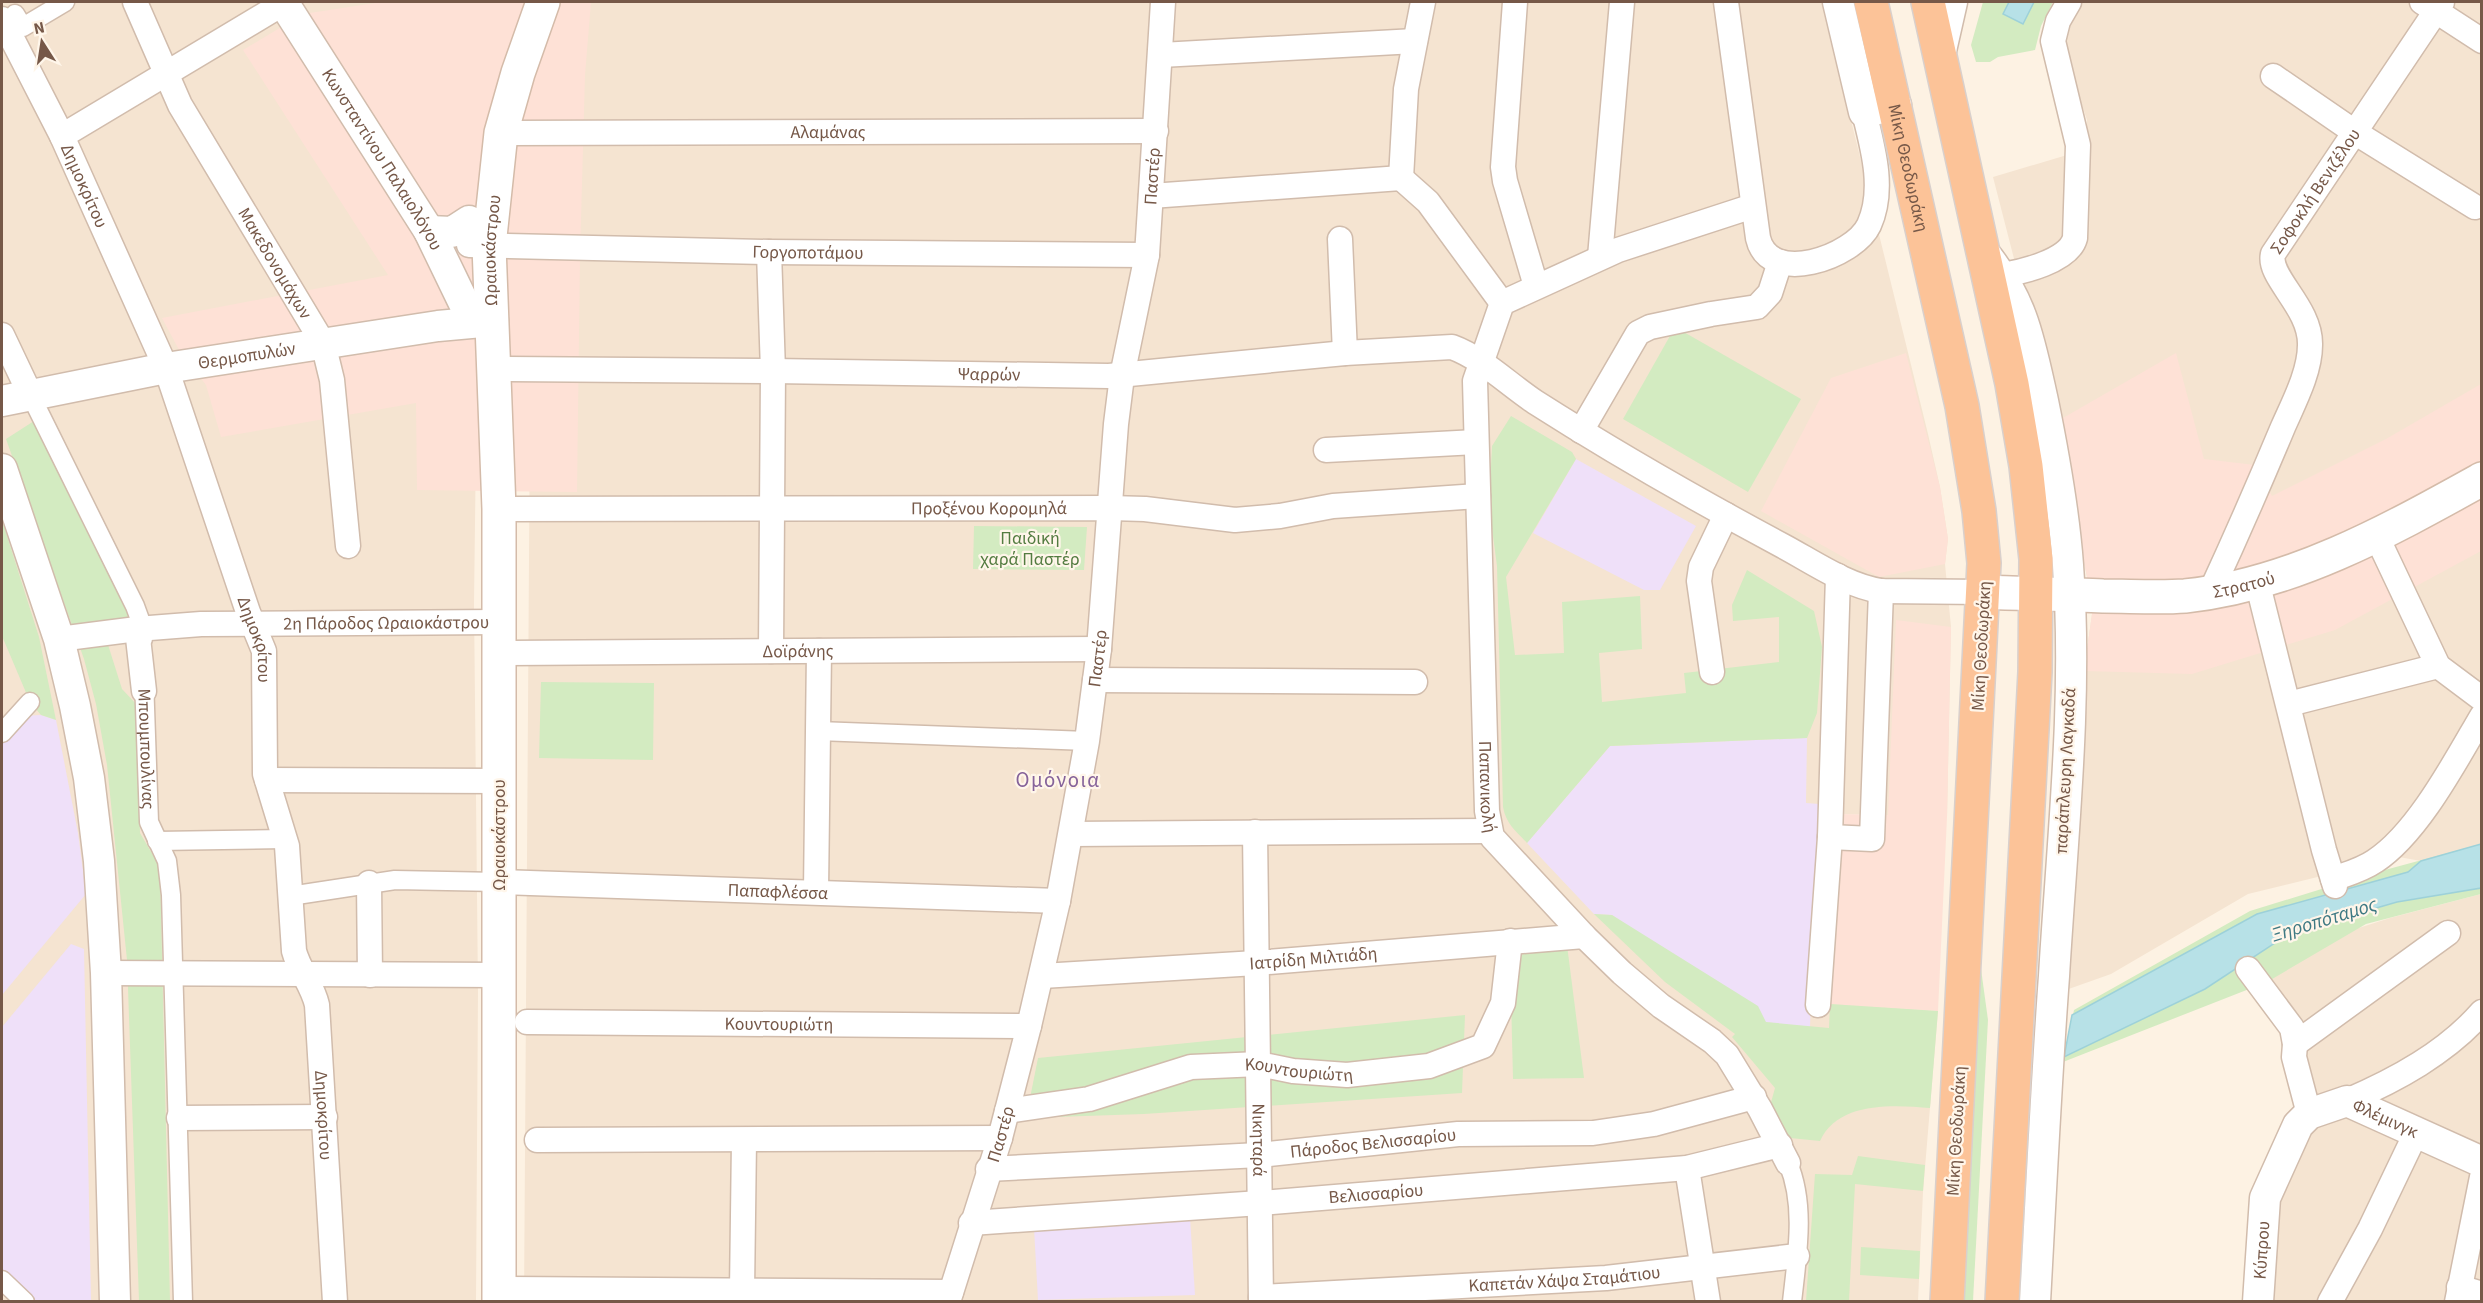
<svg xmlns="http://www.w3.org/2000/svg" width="2483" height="1303" viewBox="0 0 2483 1303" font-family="'Source Sans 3',sans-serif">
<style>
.residential{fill:#f5e4d1}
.commercial{fill:#fee1d6}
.education{fill:#efe0f9}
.green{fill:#d3ebc1}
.water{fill:#b7e1e7;stroke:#9dd1d9;stroke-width:1.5}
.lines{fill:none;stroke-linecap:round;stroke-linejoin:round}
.pedestrian-casing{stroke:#d1bcac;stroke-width:21}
.minor-casing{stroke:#d1bcac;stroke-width:27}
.tertiary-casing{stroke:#d1bcac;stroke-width:33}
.secondary-casing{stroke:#d4bba9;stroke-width:36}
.trunk-casing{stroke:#d9d0cc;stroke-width:36}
.pedestrian{stroke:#fff;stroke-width:18}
.minor{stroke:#fff;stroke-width:24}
.tertiary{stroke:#fff;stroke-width:30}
.secondary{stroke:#fff;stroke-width:33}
.trunk{stroke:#fcc398;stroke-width:33}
.labels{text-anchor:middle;stroke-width:4.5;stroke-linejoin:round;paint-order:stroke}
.street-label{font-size:18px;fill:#765848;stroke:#fff6ea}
.park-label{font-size:18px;fill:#537c40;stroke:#fff6ea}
.water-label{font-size:20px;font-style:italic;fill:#3e7983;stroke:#fff6ea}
.quarter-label{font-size:21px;letter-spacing:1.5px;fill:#86639a;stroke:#fff6ea}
</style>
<rect width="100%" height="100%" fill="#fdf2e3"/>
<g class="residential">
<polygon points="2,2 511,2 476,443 474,604 478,991 476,1301 2,1302"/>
<polygon points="561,2 1822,2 1928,434 1940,487 1948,539 1945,564 1951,627 1947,817 1836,814 1830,1003 1938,1011 1923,1192 1918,1301 524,1302 531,264"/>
<polygon points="2082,2 2481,2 2481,844 2421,861 2399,857 2248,894 2111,974 2063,991 2084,671 2093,607 2056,422 1993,177 2087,149 2087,120 2066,57 2065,31"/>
<polygon points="2481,894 2481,1301 2255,1301 2256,1274 2312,1081 2248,970 2277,954 2390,918"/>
</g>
<g class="commercial">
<polygon points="382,2 591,2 585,75 580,256 577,492 417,490 416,403 221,437 206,385 178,348 162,318 388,275 243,50 303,14"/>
<polygon points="1906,353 1940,487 1948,539 1945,564 1879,577 1761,511 1831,378"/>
<polygon points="2176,353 2204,459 2255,465 2272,496 2386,439 2481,384 2481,551 2335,630 2192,674 2084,671 2093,607 2056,422"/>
<polygon points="1896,620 1951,627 1947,817 1938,1011 1830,1004 1836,814 1888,815"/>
</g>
<g class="education">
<polygon points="1576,459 1696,526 1660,590 1644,590 1533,533"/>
<polygon points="41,715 56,720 78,833 86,894 2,995 2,740 23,716"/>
<polygon points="1807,738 1806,803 1819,804 1810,1027 1765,1022 1612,915 1594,914 1527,843 1610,746"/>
<polygon points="71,944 84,949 91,1301 31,1301 2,1274 2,1027"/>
<polygon points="1190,1217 1195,1295 1038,1300 1034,1228"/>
</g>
<g class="green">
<polygon points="1983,2 2053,2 2041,26 2035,50 1998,57 1990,62 1976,62 1971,45"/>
<polygon points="1675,327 1801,399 1748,492 1623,419"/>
<path d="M1511,416L1572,452L1576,459L1506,577L1515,655L1564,653L1562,602L1640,596L1642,649L1599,653L1602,702L1686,693L1684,673L1779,662V617L1733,621L1732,605L1747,570L1814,611L1822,647L1817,713L1807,738L1610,746L1527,843C1516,831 1506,824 1503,807L1497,566L1489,506L1492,446Z"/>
<polygon points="34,421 127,608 128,620 104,632 122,689 137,705 140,833 160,867 170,1301 139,1301 127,960 107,765 96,704 84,659 6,439"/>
<polygon points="2,520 39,637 56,720 41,715 30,702 2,636"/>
<polygon points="974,526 1087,527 1084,570 973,569"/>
<polygon points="541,682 654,683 653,760 539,758"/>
<polygon points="2481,844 2481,894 2366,924 2267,982 2063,1062 2074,1010 2250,911 2370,874"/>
<path d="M1594,914L1612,915L1758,1006L1766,1022L1829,1028L1830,1004L1938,1011L1930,1108C1894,1105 1838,1101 1820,1141L1790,1138L1787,1133L1780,1136L1768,1113L1775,1088L1732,1037L1735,1034L1665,982Z"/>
<polygon points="1567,945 1584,1078 1513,1079 1510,957"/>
<polygon points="1981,969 1988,1020 1973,1301 1960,1302 1973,1034"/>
<polygon points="1465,1015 1462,1093 1144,1114 1026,1118 1038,1058"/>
<polygon points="1858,1156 1925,1165 1923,1191 1855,1184 1849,1301 1806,1301 1815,1174 1852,1175"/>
<polygon points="1861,1247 1920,1251 1919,1279 1860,1275"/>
</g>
<g class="water">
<polygon points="2009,2 2034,2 2023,24 2003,14"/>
<polygon points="2481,844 2481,888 2397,902 2290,933 2205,989 2064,1057 2072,1015 2257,914 2408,872 2421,861"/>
</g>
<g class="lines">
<defs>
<g id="pedestrian">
<polyline points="15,14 23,27 65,2"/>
<polyline points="30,394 135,606 143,628 143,639"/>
<path id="s1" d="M144,679L149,822L167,861L171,895L183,1302"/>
<polyline points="818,731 1087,741"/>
<polyline points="2,733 30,702"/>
<polyline points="157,841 285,839"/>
<polyline points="290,896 395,880 499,882"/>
<path d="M1788,1163C1806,1205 1797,1256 1792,1302"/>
<polyline points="2,1280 25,1302"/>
</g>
<g id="minor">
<path id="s2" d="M135,2L180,105L323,343L332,380L348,546"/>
<polyline points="1515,2 1503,167 1505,181 1536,286"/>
<path d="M1726,2L1758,238C1769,287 1854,257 1869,225C1885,190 1873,148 1864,112"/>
<polyline points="2422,2 2482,41"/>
<path id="s3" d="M2,19L62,136L166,368L248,612L264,651L265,774L287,846L294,951C299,970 313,986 317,1005L335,1302"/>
<polyline points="1161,55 1415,41"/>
<polyline points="2273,76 2356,133 2475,207"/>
<path id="s4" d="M501,133L1156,131"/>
<polyline points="62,136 284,3"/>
<polyline points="1401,178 1406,89 1423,2"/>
<polyline points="1401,178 1428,202 1502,303"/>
<polyline points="1151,196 1401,178"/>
<path id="s5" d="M1753,206L1618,250L1502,303L1475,381L1487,811L1492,837L1584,936L1622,973L1661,1006L1712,1041L1727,1055L1760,1109L1788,1163"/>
<polyline points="1340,239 1345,353"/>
<path id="s6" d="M469,245L769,252L1147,255"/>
<polyline points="769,252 773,371 771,651"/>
<polyline points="1600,257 1622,2"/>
<path d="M2002,275C2022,272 2069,261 2075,238L2078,145L2053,41L2058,21L2069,2"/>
<polyline points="2,335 30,394"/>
<path id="s7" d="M493,369L773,371L1109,376L1345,353L1452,347C1482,358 1508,384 1535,402C1615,453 1699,501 1783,546C1813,562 1847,586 1881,591L1984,592"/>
<polyline points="1581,431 1638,333 1650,327 1711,314 1757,307 1770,293 1780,262"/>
<polyline points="1326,450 1476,442"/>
<path id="s8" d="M499,509L1110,508L1145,509L1235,520L1280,516L1333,506L1478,496"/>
<polyline points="2376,535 2438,666 2482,699"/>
<polyline points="2257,581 2324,850 2335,886"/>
<path id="s9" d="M2211,591C2236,537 2260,482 2283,427C2294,402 2310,372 2310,345C2311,307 2267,277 2273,254L2442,2"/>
<polyline points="137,629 144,691"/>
<path id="s10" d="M59,639L137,629L201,624L498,622"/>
<path id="s11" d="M498,653L1099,649"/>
<polyline points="1712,672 1699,581 1701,567 1726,515"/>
<polyline points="1095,680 1415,682"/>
<polyline points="2289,704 2438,666"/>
<polyline points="267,780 499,781"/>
<path id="s12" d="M1255,832L1261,1302"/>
<polyline points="1071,834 1489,831"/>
<polyline points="1830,837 1872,839 1881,591"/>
<path d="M2333,879C2347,874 2362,870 2375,861C2418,833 2456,760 2482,716"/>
<path id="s13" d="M499,882L1058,901"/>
<polyline points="369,883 370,975"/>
<polyline points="816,891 819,651"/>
<polyline points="2248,969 2292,1028 2295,1044 2294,1057 2309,1114"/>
<polyline points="106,973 500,975"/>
<path id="s14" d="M1042,976L1256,963L1584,936"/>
<polyline points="1818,1005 1830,837 1838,576"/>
<path id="s15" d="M527,1022L1029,1026"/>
<polyline points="2295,1044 2448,933"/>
<path d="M2347,1101C2396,1080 2446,1053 2482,1012"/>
<path id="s16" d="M1007,1111L1089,1099L1191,1067L1259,1064L1293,1071L1347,1075L1429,1066L1483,1046L1503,1003L1510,941"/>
<polyline points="179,1118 325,1117"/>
<polyline points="537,1140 1000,1138"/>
<polyline points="1687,1168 1708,1302"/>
<path id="s17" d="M988,1169L1259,1155L1458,1134L1593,1133L1654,1124L1754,1097"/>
<path id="s18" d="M971,1223L1260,1203L1687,1168L1780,1145"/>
<polyline points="2459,1287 2482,1294"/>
<polyline points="499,1289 951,1292"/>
<polyline points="742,1291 744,1140"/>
<path id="s19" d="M1261,1297L1606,1278L1797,1256"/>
<path id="s20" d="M948,1302L1000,1138L1029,1026L1058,901L1087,741L1099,649L1116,424L1122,376L1147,255L1163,2"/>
<polyline points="2330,1302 2370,1229 2416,1133"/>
<polyline points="2457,1302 2482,1177"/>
</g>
<g id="tertiary">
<path id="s21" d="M283,2L429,231L473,322"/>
<polyline points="1838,2 1864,112 1896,105"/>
<polyline points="1940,55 1952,2"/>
<polyline points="429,231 452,232 469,221"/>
<path d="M1985,254C2024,302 2030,343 2043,401C2054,455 2064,510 2068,565C2078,700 2062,841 2054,976C2046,1084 2041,1193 2035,1302"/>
<path id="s22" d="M2,401L166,368L438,326L493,321"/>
<polyline points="2,469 59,639 75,706 89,778 99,861 106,973 115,1302"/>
<path id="s23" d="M2258,1302L2265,1198L2298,1125L2309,1114L2347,1101L2482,1162"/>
</g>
<g id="secondary">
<path id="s24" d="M1984,592C2024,594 2063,594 2103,596C2130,596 2158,598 2185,596C2292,585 2390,530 2482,479"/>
<path id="s25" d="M499,1302V509L489,246L501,133L518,73L543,2"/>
</g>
<g id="trunk">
<path id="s26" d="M1871,2L1962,406L1979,511L1984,563L1947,1302"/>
<polyline points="1928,2 2012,384 2026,466 2036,559 2035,672 2002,1302"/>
</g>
</defs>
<use href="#pedestrian" class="pedestrian-casing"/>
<use href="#minor" class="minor-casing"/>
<use href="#tertiary" class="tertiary-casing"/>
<use href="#secondary" class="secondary-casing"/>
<use href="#trunk" class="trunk-casing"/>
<use href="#pedestrian" class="pedestrian"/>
<use href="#minor" class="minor"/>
<use href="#tertiary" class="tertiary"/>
<use href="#secondary" class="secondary"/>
<use href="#trunk" class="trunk"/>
</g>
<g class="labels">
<g class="street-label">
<text dy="6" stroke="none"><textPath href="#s4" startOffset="327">Αλαμάνας</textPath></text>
<text dy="6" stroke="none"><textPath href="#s21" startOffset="186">Κωνσταντίνου Παλαιολόγου</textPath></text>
<text dy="6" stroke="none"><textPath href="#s26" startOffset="170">Μίκη Θεοδωράκη</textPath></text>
<text dy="6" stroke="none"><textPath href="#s20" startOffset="1148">Παστέρ</textPath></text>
<text dy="6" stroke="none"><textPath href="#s3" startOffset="186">Δημοκρίτου</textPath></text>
<text dy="6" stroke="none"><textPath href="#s9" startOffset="442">Σοφοκλή Βενιζέλου</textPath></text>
<text dy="6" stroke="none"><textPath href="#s25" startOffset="1052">Ωραιοκάστρου</textPath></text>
<text dy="6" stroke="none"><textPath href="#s6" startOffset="339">Γοργοποτάμου</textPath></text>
<text dy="6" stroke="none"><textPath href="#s2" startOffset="297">Μακεδονομάχων</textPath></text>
<text dy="6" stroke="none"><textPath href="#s22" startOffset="249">Θερμοπυλών</textPath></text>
<text dy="6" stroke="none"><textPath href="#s7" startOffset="496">Ψαρρών</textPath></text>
<text dy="6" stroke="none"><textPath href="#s8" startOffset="490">Προξένου Κορομηλά</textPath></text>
<text dy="6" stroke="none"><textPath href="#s24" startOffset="261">Στρατού</textPath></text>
<text dy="6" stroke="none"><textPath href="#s10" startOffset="328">2η Πάροδος Ωραιοκάστρου</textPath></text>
<text dy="6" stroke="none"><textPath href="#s3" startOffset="672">Δημοκρίτου</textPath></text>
<text transform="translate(1981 646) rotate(-87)" y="6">Μίκη Θεοδωράκη</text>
<text dy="6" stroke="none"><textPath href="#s11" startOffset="300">Δοϊράνης</textPath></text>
<text dy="6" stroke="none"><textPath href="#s20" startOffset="662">Παστέρ</textPath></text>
<text dy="6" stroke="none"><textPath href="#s1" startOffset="70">Μπουμπουλίνας</textPath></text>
<text transform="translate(2065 771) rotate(-87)" y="6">παράπλευρη Λαγκαδά</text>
<text dy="6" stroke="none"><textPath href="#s5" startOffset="758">Παπανικολή</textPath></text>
<text transform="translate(499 835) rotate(-90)" y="6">Ωραιοκάστρου</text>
<text dy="6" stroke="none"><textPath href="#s13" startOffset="279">Παπαφλέσσα</textPath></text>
<text dy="6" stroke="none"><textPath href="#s14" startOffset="272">Ιατρίδη Μιλτιάδη</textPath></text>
<text dy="6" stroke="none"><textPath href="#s15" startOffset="252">Κουντουριώτη</textPath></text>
<text dy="6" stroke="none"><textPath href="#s16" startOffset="298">Κουντουριώτη</textPath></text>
<text dy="6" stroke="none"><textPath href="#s3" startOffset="1158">Δημοκρίτου</textPath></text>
<text dy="6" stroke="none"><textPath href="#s23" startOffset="282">Φλέμινγκ</textPath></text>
<text transform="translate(1956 1131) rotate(-87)" y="6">Μίκη Θεοδωράκη</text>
<text dy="6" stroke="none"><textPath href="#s20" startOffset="176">Παστέρ</textPath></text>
<text dy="6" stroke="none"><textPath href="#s12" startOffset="308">Νικηταρά</textPath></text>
<text dy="6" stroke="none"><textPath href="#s17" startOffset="386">Πάροδος Βελισσαρίου</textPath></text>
<text dy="6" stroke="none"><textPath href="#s18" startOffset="406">Βελισσαρίου</textPath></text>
<text dy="6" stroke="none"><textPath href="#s23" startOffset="52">Κύπρου</textPath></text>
<text dy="6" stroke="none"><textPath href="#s19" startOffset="304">Καπετάν Χάψα Σταμάτιου</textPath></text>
</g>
<g class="park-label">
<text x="1030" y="544">Παιδική<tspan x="1030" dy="21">χαρά Παστέρ</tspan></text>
</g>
<g class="water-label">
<text transform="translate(2324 919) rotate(-17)" y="7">Ξηροπόταμος</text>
</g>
<g class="quarter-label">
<text x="1058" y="787">Ομόνοια</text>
</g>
</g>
<rect width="2483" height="1303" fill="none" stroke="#765848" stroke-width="6"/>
<g transform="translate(42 42) rotate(348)" stroke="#fff6ea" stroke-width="4.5" paint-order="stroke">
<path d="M0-4.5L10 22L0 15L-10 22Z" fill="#765848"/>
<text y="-9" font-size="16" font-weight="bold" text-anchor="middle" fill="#765848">N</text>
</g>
</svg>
